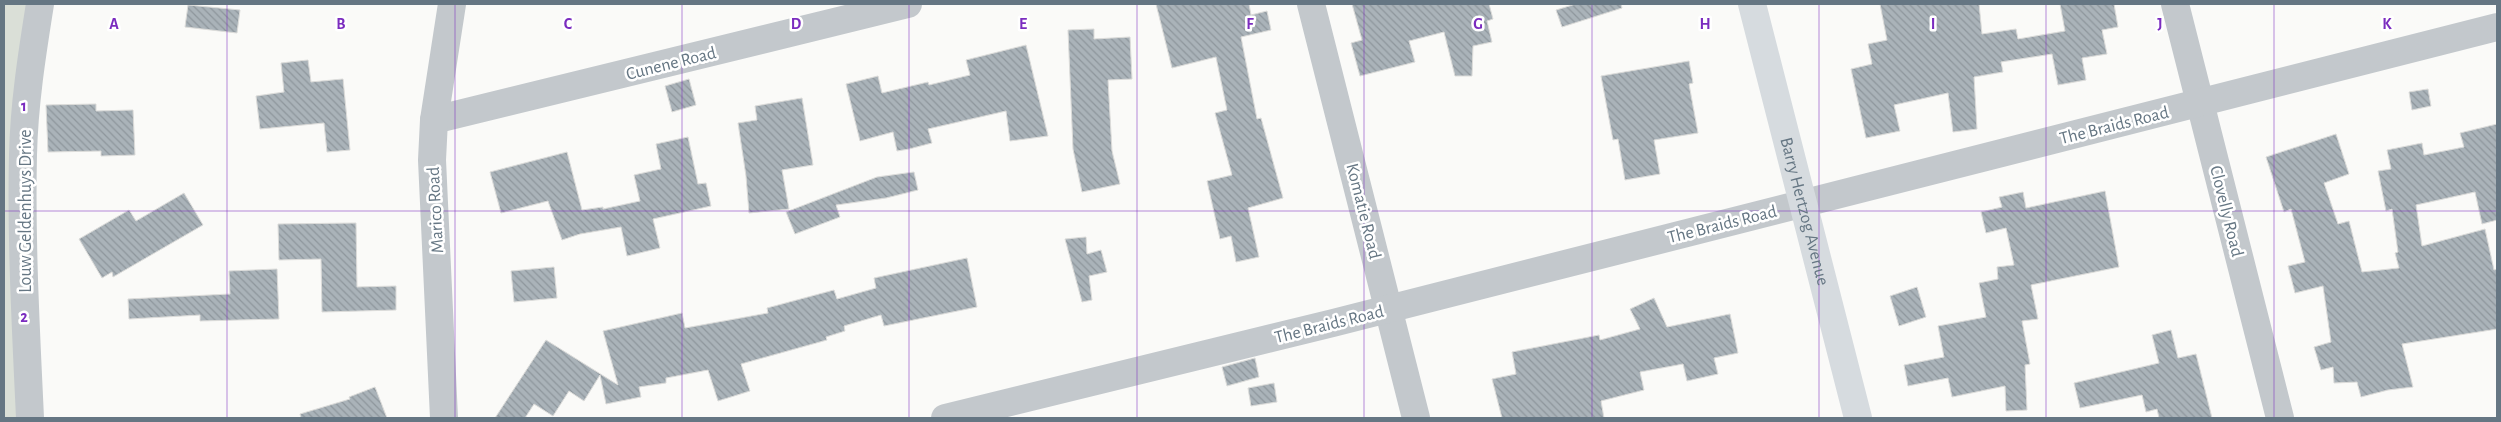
<svg xmlns="http://www.w3.org/2000/svg" width="2501" height="422" viewBox="0 0 2501 422" font-family="'Alegreya Sans',sans-serif">
<style>
.green{fill:#dadfd7}
.building{fill:url(#building-back-hatch);stroke:#dcdcda}
.lines{fill:none;stroke-linecap:round;stroke-linejoin:round}
.minor{stroke:#c3c8cc;stroke-width:28}
.secondary{stroke:#d6dbdf;stroke-width:28}
.grid{fill:none;stroke:#7b2cbf;stroke-width:1;stroke-opacity:0.55}
.labels{text-anchor:middle;stroke-width:5;stroke-linejoin:round;paint-order:stroke}
.street-label{font-size:18px;fill:#657683;stroke:#fff}
.grid-label{font-size:16px;text-anchor:middle;font-weight:bold;fill:#7b2cbf;stroke:#fff;stroke-width:5;stroke-linejoin:round;paint-order:stroke}
</style>
<defs>
<pattern id="building-back-hatch" width="6" height="6" patternUnits="userSpaceOnUse" patternTransform="scale(1.25)"><rect width="6" height="6" fill="#aab3b9"/><path d="M-1 5l2 2M0 0l6 6M5-1l2 2" fill="none" stroke="#8e969c"/></pattern>
</defs>
<rect width="100%" height="100%" fill="#fafaf8"/>
<polygon class="green" points="4,4 33,4 26,418 4,418"/>
<g class="building">
<polygon points="1156,4 1249,4 1251,15 1267,11 1271,30 1241,37 1257,119 1261,118 1283,198 1248,208 1259,257 1236,262 1231,236 1220,239 1207,181 1232,175 1215,113 1227,110 1216,57 1172,68"/>
<polygon points="1352,4 1489,4 1493,19 1487,21 1492,42 1473,46 1472,76 1455,76 1444,32 1409,41 1415,62 1360,76 1351,43 1362,40"/>
<polygon points="1576,4 1621,4 1622,8 1562,27 1556,10"/>
<polygon points="1880,4 1979,4 1982,34 2016,29 2018,39 2065,31 2060,4 2114,4 2118,27 2102,30 2107,54 2082,58 2086,80 2058,85 2052,54 2001,62 2003,72 1974,77 1977,129 1953,132 1948,93 1894,105 1900,131 1866,138 1851,69 1872,64 1868,44 1887,40"/>
<polygon points="188,5 240,10 237,33 185,27"/>
<polygon points="1094,29 1094,39 1130,37 1132,79 1108,80 1112,151 1120,184 1082,192 1073,149 1068,30"/>
<polygon points="1026,45 1048,136 1010,141 1006,111 928,129 932,143 909,149 897,151 893,132 860,141 846,84 878,76 882,93 928,82 929,85 970,75 966,60"/>
<polygon points="308,60 311,82 343,79 350,150 327,152 324,123 260,129 256,96 284,92 281,63"/>
<polygon points="1689,61 1693,83 1689,84 1698,133 1654,140 1660,174 1625,180 1618,139 1613,140 1601,76"/>
<polygon points="689,79 696,105 672,112 665,86"/>
<polygon points="2428,89 2431,106 2412,110 2409,92"/>
<polygon points="802,98 813,165 782,170 789,209 749,213 746,176 738,123 757,120 755,106"/>
<polygon points="96,104 96,111 133,110 135,155 101,156 101,151 48,152 46,105"/>
<polygon points="2497,124 2497,220 2482,224 2475,192 2416,205 2422,246 2485,229 2494,270 2497,269 2497,329 2402,344 2413,387 2388,390 2361,397 2357,382 2334,383 2333,367 2321,370 2314,347 2331,342 2323,286 2295,293 2288,266 2305,262 2291,209 2284,212 2266,157 2336,134 2349,174 2324,183 2338,224 2349,221 2362,272 2399,268 2395,253 2398,252 2392,209 2386,211 2378,171 2391,169 2387,150 2422,143 2424,155 2464,147 2460,133"/>
<polygon points="688,137 698,184 706,183 711,206 653,219 660,248 627,256 621,227 580,234 562,240 548,201 501,213 490,172 567,152 582,210 603,207 603,209 640,201 634,175 661,169 656,144"/>
<polygon points="914,172 918,190 886,198 836,205 840,217 795,234 786,212 877,177"/>
<polygon points="2105,191 2119,267 2031,285 2038,319 2022,321 2030,364 2025,365 2027,410 2006,411 2005,386 1952,397 1948,378 1908,386 1904,365 1944,357 1938,326 1986,317 1979,283 1998,279 1997,267 2014,265 2006,228 1986,233 1981,212 2002,207 1999,197 2023,192 2026,208"/>
<polygon points="184,193 203,225 113,277 112,272 102,278 79,239 129,210 136,221"/>
<polygon points="356,223 357,287 396,286 396,310 322,312 321,259 279,260 278,224"/>
<polygon points="1086,237 1087,254 1101,250 1107,272 1089,276 1092,300 1082,302 1065,239"/>
<polygon points="967,258 977,307 884,326 881,315 844,326 845,331 826,337 827,340 741,364 750,391 718,401 708,370 666,378 666,383 639,387 641,397 606,404 600,375 584,401 569,391 553,416 534,404 525,418 495,418 546,340 618,385 603,331 682,313 685,328 768,313 767,308 834,290 837,299 876,288 874,278"/>
<polygon points="554,267 557,298 514,302 511,271"/>
<polygon points="277,269 279,319 200,321 200,315 129,319 128,299 230,294 229,271"/>
<polygon points="1917,287 1926,317 1899,326 1890,296"/>
<polygon points="1654,298 1667,327 1730,314 1738,353 1714,358 1718,374 1687,381 1683,364 1640,372 1644,390 1601,401 1604,418 1502,418 1492,379 1516,374 1512,352 1599,335 1600,340 1640,329 1630,309"/>
<polygon points="2171,330 2178,358 2196,354 2212,418 2159,418 2157,409 2146,412 2142,395 2080,408 2074,383 2159,363 2152,335"/>
<polygon points="1255,358 1259,377 1227,386 1222,367"/>
<polygon points="1274,383 1277,402 1251,406 1248,388"/>
<polygon points="375,387 387,418 301,418 300,414 350,399 349,397"/>
</g>
<g class="lines">
<g class="minor">
<polyline points="1311,4 1416,418"/>
<polyline points="2175,4 2280,418"/>
<polyline points="434,120 908,4"/>
<path d="M30,418C26,331 21,243 23,155C24,105 32,54 40,4"/>
<polyline points="444,418 432,160 434,120 452,4"/>
<polyline points="945,418 1333,323 2497,27"/>
</g>
<path class="secondary" id="s1" d="M1752,4L1858,418"/>
</g>
<path class="grid" d="M227,4V418M455,4V418M682,4V418M909,4V418M1137,4V418M1364,4V418M1592,4V418M1819,4V418M2046,4V418M2274,4V418M4,211H2497"/>
<g class="labels">
<g class="street-label">
<text transform="translate(671 63) rotate(-14)" y="6">Cunene Road</text>
<text transform="translate(2114 125) rotate(-14)" y="6">The Braids Road</text>
<text transform="translate(435 210) rotate(-93)" y="6">Marico Road</text>
<text transform="translate(25 211) rotate(-90)" y="6">Louw Geldenhuys Drive</text>
<text transform="translate(1364 211) rotate(76)" y="6">Komatie Road</text>
<text dy="6" stroke="none"><textPath href="#s1" startOffset="214">Barry Hertzog Avenue</textPath></text>
<text transform="translate(2227 211) rotate(76)" y="6">Clovelly Road</text>
<text transform="translate(1722 224) rotate(-14)" y="6">The Braids Road</text>
<text transform="translate(1329 324) rotate(-14)" y="6">The Braids Road</text>
</g>
</g>
<g class="grid-label">
<text x="114" y="29">A</text>
<text x="341" y="29">B</text>
<text x="568" y="29">C</text>
<text x="796" y="29">D</text>
<text x="1023" y="29">E</text>
<text x="1250" y="29">F</text>
<text x="1478" y="29">G</text>
<text x="1705" y="29">H</text>
<text x="1933" y="29">I</text>
<text x="2160" y="29">J</text>
<text x="2387" y="29">K</text>
<text x="24" y="111">1</text>
<text x="24" y="322">2</text>
</g>
<rect width="2501" height="422" fill="none" stroke="#657683" stroke-width="10"/>
</svg>
